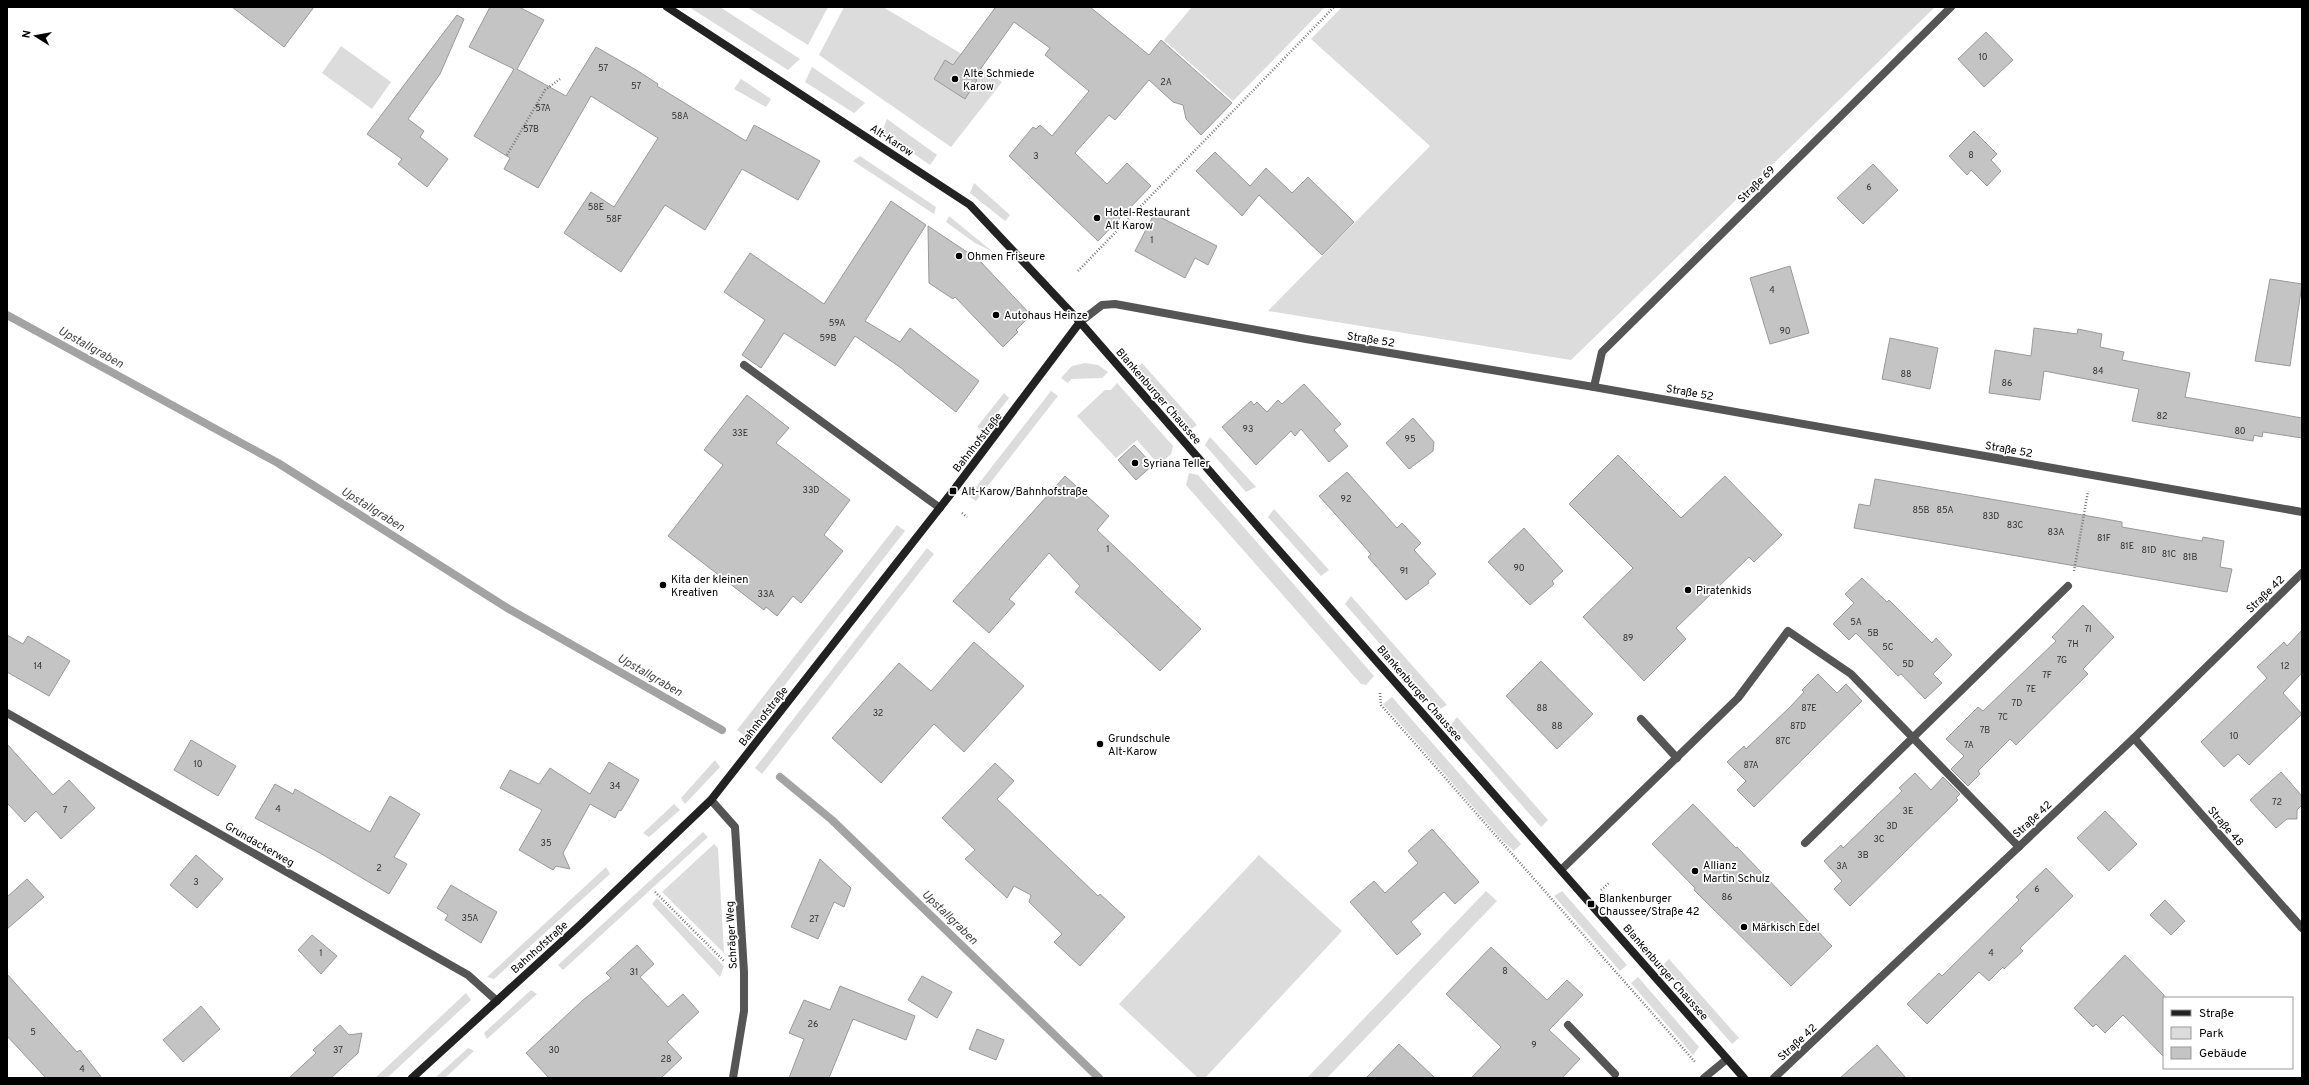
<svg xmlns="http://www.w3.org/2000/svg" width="2309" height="1085" viewBox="0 0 2309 1085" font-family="Overpass,sans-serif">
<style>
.green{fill:#dcdcdc}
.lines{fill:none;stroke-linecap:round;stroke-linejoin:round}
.stream{stroke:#a3a3a3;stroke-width:8}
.building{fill:#c4c4c4;stroke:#999}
.path{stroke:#777;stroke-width:2.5;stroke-dasharray:1 2;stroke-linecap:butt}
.lane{stroke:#555;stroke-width:8}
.street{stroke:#555;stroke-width:8}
.secondary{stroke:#222;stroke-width:8}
.poi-dot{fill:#000;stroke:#fff;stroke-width:1.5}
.labels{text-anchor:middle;stroke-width:3.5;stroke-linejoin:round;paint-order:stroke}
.number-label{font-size:9px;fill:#313131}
.poi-label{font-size:11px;fill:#000;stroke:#fff;text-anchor:start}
.street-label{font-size:11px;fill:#000;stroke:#fff}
.water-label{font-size:12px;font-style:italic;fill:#444;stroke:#fff}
</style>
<rect width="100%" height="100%" fill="#fff"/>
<g class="green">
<polygon points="689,7 720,7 800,59 788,70"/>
<polygon points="747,7 828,7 808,45"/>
<polygon points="844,7 883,7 960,53 1002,82 951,147 819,55"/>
<polygon points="1192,7 1325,7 1233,101 1164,40"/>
<polygon points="1342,7 1935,7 1571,360 1268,311 1430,146 1311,39"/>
<polygon points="341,46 391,82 372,109 322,73"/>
<polygon points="812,67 865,103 854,113 805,82"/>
<polygon points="741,79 771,99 766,107 734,89"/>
<polygon points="887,119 937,155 930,165 882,132"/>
<polygon points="860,156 936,207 934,214 853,161"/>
<polygon points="974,183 1010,215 1005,221 970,193"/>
<polygon points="949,216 993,252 975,243 946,222"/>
<polygon points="1085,363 1098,365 1108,372 1102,378 1071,379 1068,383 1061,378 1072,366"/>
<polygon points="1142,363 1197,425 1191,429 1137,368"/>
<polygon points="1117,383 1173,446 1171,454 1159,465 1137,440 1116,458 1077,416 1105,390 1111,390"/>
<polygon points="1051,391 1058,396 976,501 969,496"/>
<polygon points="1004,393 1009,398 983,431 977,427"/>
<polygon points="1210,437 1256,487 1246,492 1205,445"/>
<polygon points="1189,473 1198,475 1374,676 1366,685 1361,684 1186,485"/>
<polygon points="1274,509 1329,570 1321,576 1268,517"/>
<polygon points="897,525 905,531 745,736 737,730"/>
<polygon points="927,548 934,554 762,774 755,768"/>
<polygon points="1351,596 1447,705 1438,710 1345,604"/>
<polygon points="1392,697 1521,844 1514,851 1504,842 1383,704"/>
<polygon points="1457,717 1548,820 1541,827 1451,725"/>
<polygon points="715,760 720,767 685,804 681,798"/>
<polygon points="674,804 680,810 649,837 643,833"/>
<polygon points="703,832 708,837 563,970 558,965"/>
<polygon points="714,844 718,848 724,953 662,892"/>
<polygon points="1259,855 1342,931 1205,1078 1198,1078 1119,1004"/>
<polygon points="606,867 610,874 494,979 487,977"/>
<polygon points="1486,891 1497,901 1327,1078 1307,1078"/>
<polygon points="1562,891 1627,965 1620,971 1554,896"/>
<polygon points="657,898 724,966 720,977 652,904"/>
<polygon points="1669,959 1739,1038 1732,1044 1663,965"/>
<polygon points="1638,977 1699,1047 1693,1055 1631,983"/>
<polygon points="531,990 537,994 487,1039 484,1033"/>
<polygon points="466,993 471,1000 387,1078 375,1078"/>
<polygon points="468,1048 474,1051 445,1078 435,1078"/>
</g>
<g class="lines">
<g class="stream">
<polyline points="7,315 278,463 509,609 722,730"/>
<polyline points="780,777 832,820 1099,1078"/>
</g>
</g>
<g class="building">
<polygon points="232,7 314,7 284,47"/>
<polygon points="490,7 519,7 544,20 517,69 566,96 596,47 638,71 658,84 657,86 746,141 754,125 820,161 798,200 742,169 705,230 665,205 621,272 564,233 591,192 614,207 658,138 591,96 538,188 504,169 510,158 474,136 514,69 469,47"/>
<polygon points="993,7 1090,7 1149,55 1161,40 1232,103 1201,135 1186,119 1183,105 1173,102 1149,80 1115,120 1109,115 1075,153 1107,184 1127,163 1151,186 1098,241 1009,156 1033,127 1036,129 1040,125 1052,136 1089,91 1045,55 1050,48 1014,22 974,78 977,80 965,99 934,79 945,60 953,65 995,8"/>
<polygon points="457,15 464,19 440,74 408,119 424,131 420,137 448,159 427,187 398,164 402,159 367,134"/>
<polygon points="1986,32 2013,60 1984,87 1958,59"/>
<polygon points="1974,131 1997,154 1991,160 2001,171 1987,186 1971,170 1967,175 1949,156"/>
<polygon points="1215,152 1250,186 1266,168 1292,193 1308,177 1354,222 1322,255 1259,195 1242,216 1196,171"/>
<polygon points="1873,164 1898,190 1863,224 1837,198"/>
<polygon points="891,201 926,225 865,321 900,342 910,328 979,381 956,412 904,371 904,370 855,336 835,366 784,333 761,368 742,355 765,320 724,292 750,253 824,304"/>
<polygon points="1154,214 1217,246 1208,265 1195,258 1185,278 1135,251"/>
<polygon points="928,226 979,260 1031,315 1016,330 1018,332 1003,347 955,297 953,299 929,283"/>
<polygon points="1790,266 1809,333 1770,344 1750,278"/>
<polygon points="2270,279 2302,284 2290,366 2255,361"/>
<polygon points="2034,328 2077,334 2078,329 2102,334 2100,347 2124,352 2122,360 2190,373 2185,397 2302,418 2302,438 2263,432 2262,437 2254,435 2253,441 2132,421 2139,389 2044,371 2040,400 1989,393 1995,350 2031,356"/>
<polygon points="1890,338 1938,348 1930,389 1882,379"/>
<polygon points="1304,384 1341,424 1334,430 1348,446 1329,462 1301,429 1295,436 1291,431 1256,465 1222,427 1251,401 1254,405 1257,402 1267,412 1278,400 1282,404"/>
<polygon points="747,395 789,428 776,443 850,500 824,535 843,551 801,603 793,596 777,616 766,607 764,610 668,536 723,465 704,450"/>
<polygon points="1413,418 1434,442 1433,451 1409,469 1386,443"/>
<polygon points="1134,445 1153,465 1136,480 1118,460"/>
<polygon points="1618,455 1681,518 1725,476 1782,535 1754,562 1749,557 1676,628 1686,639 1644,681 1583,617 1633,568 1569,504"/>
<polygon points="1347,472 1397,528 1402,523 1421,543 1414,550 1436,574 1428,581 1429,583 1406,600 1368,557 1371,554 1319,496"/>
<polygon points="1065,476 1109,516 1097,530 1201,629 1160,671 1075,592 1080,586 1049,553 1009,599 1015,604 989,633 953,601"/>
<polygon points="1875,479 2100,518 2122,522 2122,527 2202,541 2203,537 2224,541 2220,567 2232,569 2227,592 1854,528 1859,504 1870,506"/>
<polygon points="1524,528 1563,571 1552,581 1554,584 1530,605 1488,562"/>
<polygon points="1862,578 1887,602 1889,600 1932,643 1936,638 1952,655 1933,674 1942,683 1925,699 1901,674 1898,676 1856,633 1849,640 1833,624 1854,603 1845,594"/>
<polygon points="2083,605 2114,637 2083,669 2088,674 2016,745 2010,739 1978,771 1980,774 1968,786 1951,769 1964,756 1946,739 1978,707 1983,711 2056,641 2052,637"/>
<polygon points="2302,630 2302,673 2283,693 2302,714 2249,765 2238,754 2224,767 2201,742 2267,678 2257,667 2284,642 2287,646"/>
<polygon points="7,635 23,644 28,636 70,661 49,696 7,672"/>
<polygon points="974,642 1024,686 964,752 934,724 881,783 832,738 899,663 931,691"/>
<polygon points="1541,661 1593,714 1557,749 1506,696"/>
<polygon points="1818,674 1837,693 1846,684 1862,701 1754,807 1737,790 1746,781 1727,762 1744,746 1746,749 1790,707 1804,692 1802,690"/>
<polygon points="191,740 236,766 218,796 174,770"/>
<polygon points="7,744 53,795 69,780 95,808 61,839 36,811 25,822 7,803"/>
<polygon points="609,762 639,780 621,811 619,810 615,818 590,804 563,853 570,869 556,866 553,870 519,850 542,810 500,788 510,770 539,784 550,768 590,794"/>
<polygon points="995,763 1014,781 997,799 1098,896 1100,894 1125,917 1080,966 1054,942 1062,934 1029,902 1031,895 1014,886 1007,898 965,859 975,850 942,818"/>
<polygon points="2281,772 2302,796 2302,805 2297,810 2297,819 2287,819 2276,828 2250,800"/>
<polygon points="1915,773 1931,790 1943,777 1960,794 1956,798 1958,800 1850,906 1834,889 1842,881 1824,861 1841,845 1843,848 1902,791 1899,788"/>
<polygon points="275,784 293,794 295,789 370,832 390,796 420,814 394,857 407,864 389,894 320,853 255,818"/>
<polygon points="1693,804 1736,848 1737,847 1832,946 1791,986 1694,890 1695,888 1652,844"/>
<polygon points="2105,811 2137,844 2109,871 2077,838"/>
<polygon points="1432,829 1479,882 1455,904 1444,892 1411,922 1421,934 1397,955 1350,902 1374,881 1385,893 1418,863 1408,851"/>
<polygon points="196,855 223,879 197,908 170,885"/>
<polygon points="820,859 851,888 844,907 834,902 818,939 791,927"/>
<polygon points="2046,868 2073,896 2020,948 2023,951 2004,969 2003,967 1989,981 1979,972 1927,1024 1907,1004 1939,973 1942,976 2019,900 2016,897"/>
<polygon points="27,879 44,897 7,929 7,897"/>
<polygon points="451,885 497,912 481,943 445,920 448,915 437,908"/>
<polygon points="2165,900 2185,921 2171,935 2150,915"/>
<polygon points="312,935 337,956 321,974 298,950"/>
<polygon points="637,945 654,964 640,977 668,1007 683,994 699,1012 667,1042 682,1058 661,1078 549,1078 526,1053 583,1000 611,978 606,973"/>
<polygon points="1491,947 1547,1000 1567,980 1583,995 1549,1030 1580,1059 1562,1078 1471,1078 1501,1047 1446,994"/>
<polygon points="2125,955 2164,995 2164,1057 2123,1015 2105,1033 2096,1024 2093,1027 2074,1008"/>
<polygon points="7,974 77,1052 80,1050 102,1078 46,1078 7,1036"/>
<polygon points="922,976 952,992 937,1018 908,1000"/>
<polygon points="840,986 915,1016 906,1040 853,1019 829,1078 789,1078 804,1039 789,1033 804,1000 830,1010"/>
<polygon points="201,1006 220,1029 183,1062 163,1040"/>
<polygon points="340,1025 349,1035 362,1033 358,1053 331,1078 289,1078 316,1053 313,1050"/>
<polygon points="977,1029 1004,1040 996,1060 969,1049"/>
<polygon points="1399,1044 1435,1078 1366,1078"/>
<polygon points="1877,1045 1906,1078 1840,1078"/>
</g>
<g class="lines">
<g class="path">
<polyline points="507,155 545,90 560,79"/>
<polyline points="1078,271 1334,7"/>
<polyline points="962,513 967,517"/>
<polyline points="2074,571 2088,491"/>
<polyline points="1380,693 1381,705 1696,1063"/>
<polyline points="1601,890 1609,883"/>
<polyline points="655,892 725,962"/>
</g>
<g class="lane">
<polyline points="744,365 940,508"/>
<polyline points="1641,719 1677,758"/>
<polyline points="1805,843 2068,586"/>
<polyline points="1561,870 1738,698 1788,631 1851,674 2019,847"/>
<polyline points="1568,1025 1615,1074"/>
<polyline points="1704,1078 1727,1059"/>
</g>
<g class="street">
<polyline points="1080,322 1102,305 1115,304 1306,339 1594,387 2302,512"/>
<polyline points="1594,387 1602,352 1951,7"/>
<polyline points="7,713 468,975 497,1001"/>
<polyline points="2134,738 2302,928"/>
<polyline points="711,800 735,827 744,972 744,1011 733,1078"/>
<polyline points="1774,1078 2134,738 2302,573"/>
</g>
<g class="secondary">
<polyline points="667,7 970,205 1080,322 1267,537 1744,1078"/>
<polyline points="412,1078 580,925 711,800 953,491 1080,322"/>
</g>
</g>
<g class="poi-dot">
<circle cx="955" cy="79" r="4"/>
<circle cx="1097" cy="218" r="4"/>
<circle cx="959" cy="256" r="4"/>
<circle cx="996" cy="315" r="4"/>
<circle cx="1135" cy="463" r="4"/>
<rect x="949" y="487" width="8" height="8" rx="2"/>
<circle cx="663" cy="585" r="4"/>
<circle cx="1688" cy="590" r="4"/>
<circle cx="1100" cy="744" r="4"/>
<circle cx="1695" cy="871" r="4"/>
<rect x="1587" y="900" width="8" height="8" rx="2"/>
<circle cx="1744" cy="927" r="4"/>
</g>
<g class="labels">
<g class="number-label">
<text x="1983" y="60">10</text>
<text x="603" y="71">57</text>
<text x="1166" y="85">2A</text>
<text x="636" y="89">57</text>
<text x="543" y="111">57A</text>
<text x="680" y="119">58A</text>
<text x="531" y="132">57B</text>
<text x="1971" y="158">8</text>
<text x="1036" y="159">3</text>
<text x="1869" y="190">6</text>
<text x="596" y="210">58E</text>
<text x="614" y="222">58F</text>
<text x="1152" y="243">1</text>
<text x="1772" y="293">4</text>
<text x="837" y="326">59A</text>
<text x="1785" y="334">90</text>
<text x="828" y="341">59B</text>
<text x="2098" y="374">84</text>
<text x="1906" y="377">88</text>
<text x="2007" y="386">86</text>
<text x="2162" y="419">82</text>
<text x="1248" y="432">93</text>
<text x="2240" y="434">80</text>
<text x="740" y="436">33E</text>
<text x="1410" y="442">95</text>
<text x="811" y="493">33D</text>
<text x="1346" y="502">92</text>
<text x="1921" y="513">85B</text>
<text x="1945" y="513">85A</text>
<text x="1991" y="519">83D</text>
<text x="2015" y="528">83C</text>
<text x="2056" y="535">83A</text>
<text x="2104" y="541">81F</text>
<text x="2127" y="549">81E</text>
<text x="1108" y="552">1</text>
<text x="2149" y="553">81D</text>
<text x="2169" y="557">81C</text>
<text x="2190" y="560">81B</text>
<text x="1519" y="571">90</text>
<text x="1404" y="574">91</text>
<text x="766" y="597">33A</text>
<text x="1856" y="625">5A</text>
<text x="2088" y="632">7I</text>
<text x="1873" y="636">5B</text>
<text x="1628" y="641">89</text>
<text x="2073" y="647">7H</text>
<text x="1888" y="650">5C</text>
<text x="2062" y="663">7G</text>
<text x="1908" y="667">5D</text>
<text x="38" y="669">14</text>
<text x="2285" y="669">12</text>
<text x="2047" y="678">7F</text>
<text x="2031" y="692">7E</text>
<text x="2017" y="706">7D</text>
<text x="1542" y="711">88</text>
<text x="1809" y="711">87E</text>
<text x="878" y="716">32</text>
<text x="2003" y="720">7C</text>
<text x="1557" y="729">88</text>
<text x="1798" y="729">87D</text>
<text x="1985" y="733">7B</text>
<text x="2234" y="739">10</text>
<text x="1783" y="744">87C</text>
<text x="1969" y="748">7A</text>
<text x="198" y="767">10</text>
<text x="1751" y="768">87A</text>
<text x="615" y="789">34</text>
<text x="2277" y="805">72</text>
<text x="278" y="812">4</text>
<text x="65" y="813">7</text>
<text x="1908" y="814">3E</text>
<text x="1892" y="829">3D</text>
<text x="1879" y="842">3C</text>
<text x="546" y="846">35</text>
<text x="1863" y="858">3B</text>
<text x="1842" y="869">3A</text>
<text x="379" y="871">2</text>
<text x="196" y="885">3</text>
<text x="2037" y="892">6</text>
<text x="1727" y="900">86</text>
<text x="470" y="921">35A</text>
<text x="814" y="922">27</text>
<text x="321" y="956">1</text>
<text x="1991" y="956">4</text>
<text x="1505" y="974">8</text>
<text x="634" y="975">31</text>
<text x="813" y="1027">26</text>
<text x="33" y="1035">5</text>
<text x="1534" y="1048">9</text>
<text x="338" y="1053">37</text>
<text x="554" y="1053">30</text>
<text x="666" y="1062">28</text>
<text x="82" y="1072">4</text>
</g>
<g class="poi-label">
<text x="963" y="77">Alte Schmiede<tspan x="963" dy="13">Karow</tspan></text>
<text x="1105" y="216">Hotel-Restaurant<tspan x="1105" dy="13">Alt Karow</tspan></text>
<text x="967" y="260">Ohmen Friseure</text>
<text x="1004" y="319">Autohaus Heinze</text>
<text x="1143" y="467">Syriana Teller</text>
<text x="961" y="495">Alt-Karow/Bahnhofstraße</text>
<text x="671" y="583">Kita der kleinen<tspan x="671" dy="13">Kreativen</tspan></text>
<text x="1696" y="594">Piratenkids</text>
<text x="1108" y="742">Grundschule<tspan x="1108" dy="13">Alt-Karow</tspan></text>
<text x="1703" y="869">Allianz<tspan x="1703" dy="13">Martin Schulz</tspan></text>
<text x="1599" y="902">Blankenburger<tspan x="1599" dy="13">Chaussee/Straße 42</tspan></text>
<text x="1752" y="931">Märkisch Edel</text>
</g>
<g class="street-label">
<text transform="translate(892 140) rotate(33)" y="4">Alt-Karow</text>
<text transform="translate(1756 184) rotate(-45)" y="4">Straße 69</text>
<text transform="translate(1371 339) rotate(9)" y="4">Straße 52</text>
<text transform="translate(1690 392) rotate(10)" y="4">Straße 52</text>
<text transform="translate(1159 396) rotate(49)" y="4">Blankenburger Chaussee</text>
<text transform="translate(977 442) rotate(-52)" y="4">Bahnhofstraße</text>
<text transform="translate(2009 449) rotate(10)" y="4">Straße 52</text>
<text transform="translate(2265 594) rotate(-44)" y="4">Straße 42</text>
<text transform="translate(1420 693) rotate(49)" y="4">Blankenburger Chaussee</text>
<text transform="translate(763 716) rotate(-52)" y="4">Bahnhofstraße</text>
<text transform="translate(2032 819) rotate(-43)" y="4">Straße 42</text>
<text transform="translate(2226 826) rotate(49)" y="4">Straße 48</text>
<text transform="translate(260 844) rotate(30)" y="4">Grundackerweg</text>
<text transform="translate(731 935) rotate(-93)" y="4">Schräger Weg</text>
<text transform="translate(539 947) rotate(-42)" y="4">Bahnhofstraße</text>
<text transform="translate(1666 972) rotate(49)" y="4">Blankenburger Chaussee</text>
<text transform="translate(1797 1042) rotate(-43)" y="4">Straße 42</text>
</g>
<g class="water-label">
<text transform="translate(91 347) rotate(29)" y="4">Upstallgraben</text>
<text transform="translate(373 509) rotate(32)" y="4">Upstallgraben</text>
<text transform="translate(650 675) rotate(30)" y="4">Upstallgraben</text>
<text transform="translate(950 917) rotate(44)" y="4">Upstallgraben</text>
</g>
</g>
<rect width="2309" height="1085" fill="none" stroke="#000000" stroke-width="16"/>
<rect x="2163" y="997" width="130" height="72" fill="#ffffff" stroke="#999999"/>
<rect x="2171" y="1010" width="20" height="6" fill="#222222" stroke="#999999"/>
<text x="2199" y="1017" font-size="12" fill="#000000">Straße</text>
<rect x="2171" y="1027" width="20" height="12" fill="#dcdcdc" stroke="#999999"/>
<text x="2199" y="1037" font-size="12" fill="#000000">Park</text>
<rect x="2171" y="1047" width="20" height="12" fill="#c4c4c4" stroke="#999999"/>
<text x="2199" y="1057" font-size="12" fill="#000000">Gebäude</text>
<g transform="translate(36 36) rotate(281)" stroke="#ffffff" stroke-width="3" paint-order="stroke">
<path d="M0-3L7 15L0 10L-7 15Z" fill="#000000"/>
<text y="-6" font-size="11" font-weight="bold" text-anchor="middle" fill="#000000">N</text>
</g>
</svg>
